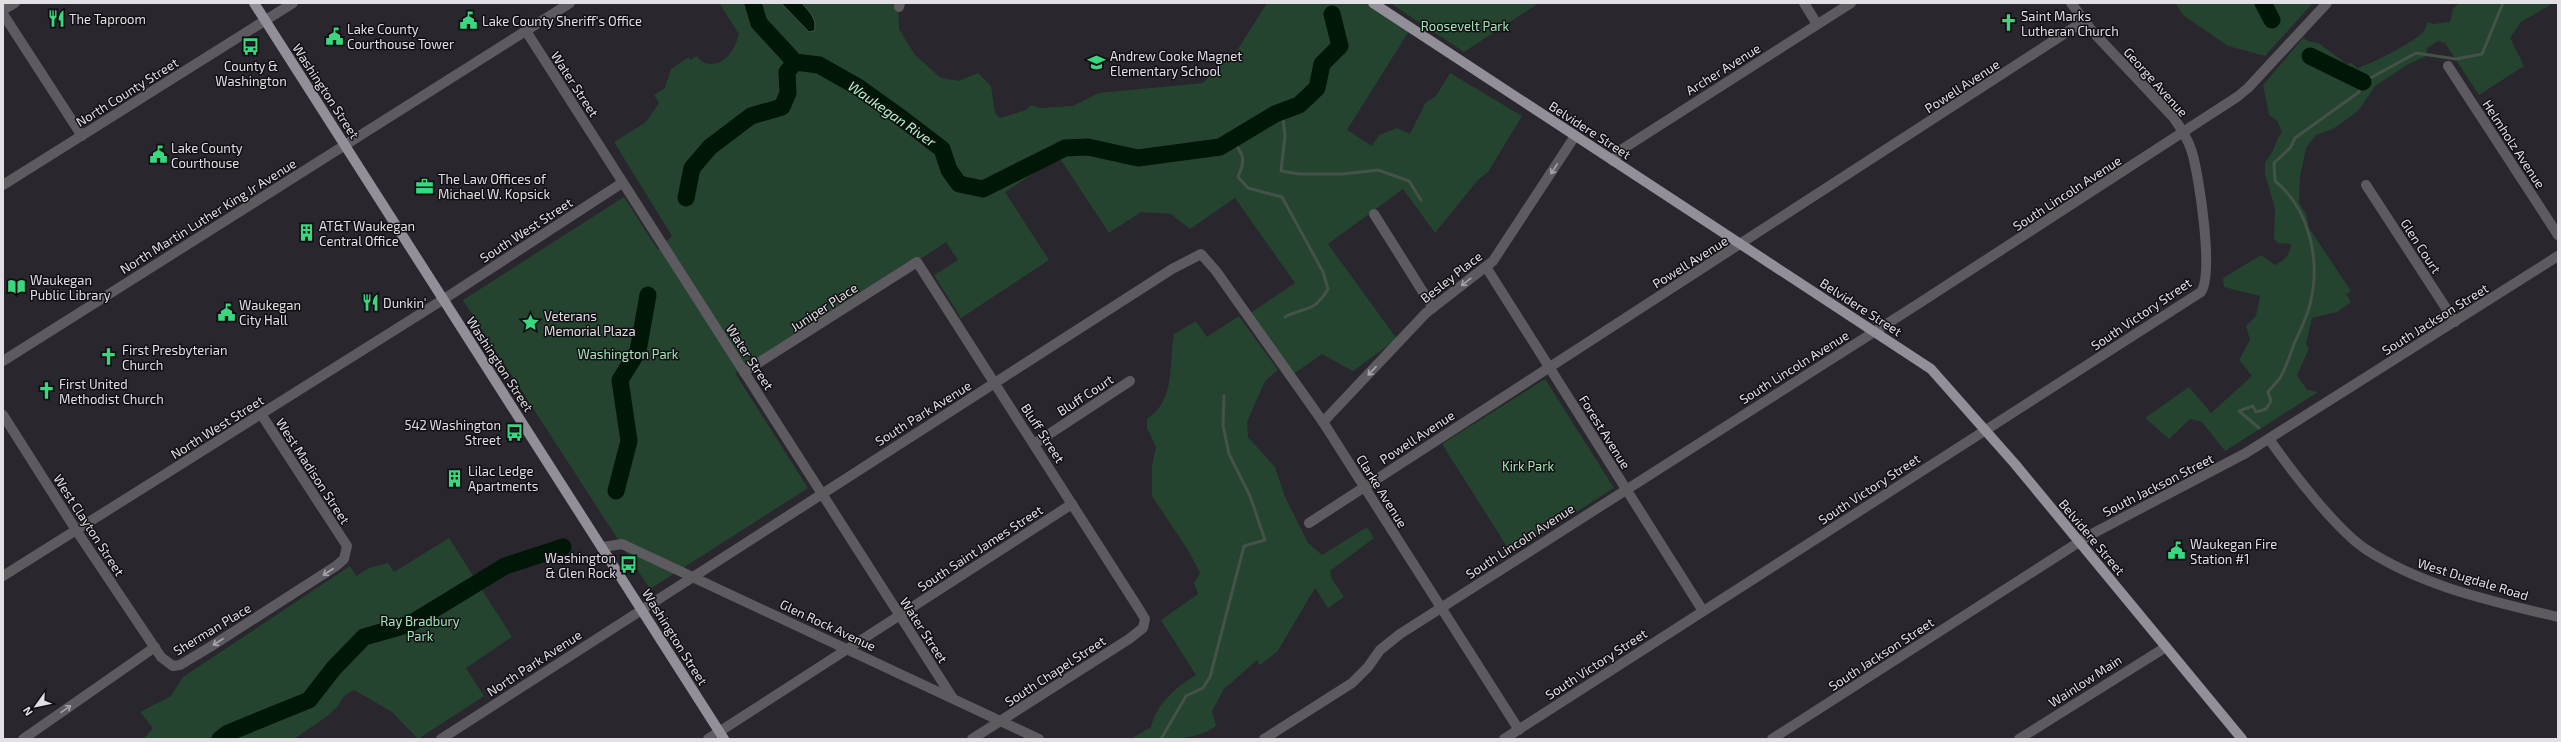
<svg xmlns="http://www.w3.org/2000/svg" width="2561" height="742" viewBox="0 0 2561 742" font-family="'Exo 2',sans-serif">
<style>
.green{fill:#24442f}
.water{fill:#001606;stroke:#445249}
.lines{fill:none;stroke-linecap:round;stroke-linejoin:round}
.stream{stroke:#445249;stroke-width:3}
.river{stroke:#001606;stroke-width:17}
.minor{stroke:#5d5b60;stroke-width:10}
.major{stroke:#928f98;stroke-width:10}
.oneway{stroke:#a6a4a9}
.labels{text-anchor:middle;stroke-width:3;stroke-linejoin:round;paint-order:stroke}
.poi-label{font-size:13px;fill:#e2dfe5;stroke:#110f13;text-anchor:start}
.park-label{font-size:13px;fill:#a3e5b7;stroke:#110f13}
.street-label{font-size:13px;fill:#e2dfe5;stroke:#110f13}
.water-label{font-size:14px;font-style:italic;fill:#b3f6c7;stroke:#110f13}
</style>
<rect width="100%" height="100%" fill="#29262e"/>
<g class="green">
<path d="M719,3H898L899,29L915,55L941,78L959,81L978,73L991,86L995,113L1000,118L1026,110L1031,105L1040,108L1073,106L1099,93L1203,83L1225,60H1231L1267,3H1365L1409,31L1347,130L1372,146L1379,135L1397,128L1410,134L1426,102L1436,96L1450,73L1522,116L1488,172L1477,181L1435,233L1403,189L1328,244L1397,339L1353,371L1322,354L1292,375L1249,314L1295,283L1235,198L1190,229L1171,214L1141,212L1109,233L1059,157L1005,192L1049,260L961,318L934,275L958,260L946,242L922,258L909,261L735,373L808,488L650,589L463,300L624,197L658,250L672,236L614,142L646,122L659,103L654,95L665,88L671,69L689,57L690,60L697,56C705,69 723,65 731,52C735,47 737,40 739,34Z"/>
<polygon points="1390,3 1539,3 1464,52"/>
<polygon points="2175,3 2313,3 2265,56 2228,46 2183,15"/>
<path d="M2459,3H2549L2550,5L2521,22L2510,38L2524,66L2479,95L2445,43L2438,41L2427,48L2426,56L2407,65L2375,86L2358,111L2333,129L2316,135L2306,148L2300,177L2299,203L2306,214L2309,228L2351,291L2346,294L2351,302L2337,312L2312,318L2306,344L2309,349L2297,375L2307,390L2318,392L2225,451L2202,422L2190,419L2169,439L2145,418L2189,387L2211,413L2252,376L2239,360L2250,340L2246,326L2256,316L2260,296L2224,287L2223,278L2261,255L2275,265C2285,260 2290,255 2291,244L2278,243L2274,239L2275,209L2265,174V162C2274,154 2274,142 2282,132L2277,121L2269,115L2263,85L2303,38C2308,42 2312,42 2318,43C2320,44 2343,61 2346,64L2351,63L2357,68C2370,65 2418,40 2424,31C2426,28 2427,24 2427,22L2433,24L2450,22L2453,9Z"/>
<path d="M1239,316L1278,370L1265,381L1247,422L1248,437L1275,467L1285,497L1308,543L1322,555L1367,527L1374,538L1330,571L1332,579L1344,597L1328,608L1315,588L1277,652L1260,665L1257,660L1224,689L1212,711L1216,726C1196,742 1158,739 1131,739L1151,727C1157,703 1176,687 1196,675L1161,620L1198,594L1194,583L1200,573L1188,550L1152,496V466L1156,447L1147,428V419C1177,399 1168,364 1174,334L1196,321L1207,337Z"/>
<polygon points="1545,379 1614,488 1511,553 1442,444"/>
<polygon points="449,538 512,637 466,668 484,696 418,739 392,712 354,690 345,695 336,708 326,717 294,739 144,739 153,728 140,712 171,696 183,677 350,566 356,576 369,568 388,563 394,572"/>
</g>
<path class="water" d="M781,3H802C809,12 818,19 814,31L809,32Z"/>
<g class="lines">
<g class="stream">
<polyline points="1282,111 1285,136 1281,171 1299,174 1343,174 1378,170 1409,181 1421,200"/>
<path d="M1232,140C1244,155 1246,159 1238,177L1248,188L1282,197L1323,272L1328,289C1314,313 1306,306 1285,317"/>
<path d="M2259,428L2239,411L2253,406L2256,412L2266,409L2271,401L2268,392C2272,387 2276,383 2280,378C2286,368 2290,355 2294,344C2300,331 2307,317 2310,304C2321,262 2310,209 2275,181L2274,163L2290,148L2295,138L2359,92L2363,82L2416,53L2456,59L2482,54L2503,3"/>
<polyline points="1161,739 1186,696 1203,688 1210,677 1244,546 1265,540 1250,496 1229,454 1223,425 1224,396"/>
</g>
<g class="river">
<polyline points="753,3 759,23 795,62 819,65 858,87 904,120 942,149 949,170 959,184 983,189 1065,148 1088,147 1138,158 1220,147 1275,114 1299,105 1317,88 1322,64 1340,46 1332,14"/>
<polyline points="2263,3 2272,20"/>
<polyline points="2310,56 2363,82"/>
<polyline points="686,198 692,168 710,147 751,116 782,107 788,93 787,72 795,62"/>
<polyline points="616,491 629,441 620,380 638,351 648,295"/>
<polyline points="220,739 228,733 309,700 334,668 364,637 410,624 505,566 563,547"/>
</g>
<g class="minor">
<polyline points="1804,3 1817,24"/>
<polyline points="899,7 900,3"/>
<polyline points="3,10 15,3"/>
<polyline points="3,14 82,136"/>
<polyline points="526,31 952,697"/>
<polyline points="2448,66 2558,235"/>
<polyline points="1613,161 1621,150 1851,3"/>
<polyline points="3,185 293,3"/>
<polyline points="2366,185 2455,322"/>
<polyline points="1374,214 1433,308"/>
<polyline points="1486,267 1703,611"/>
<polyline points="3,361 570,3"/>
<polyline points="744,372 917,262 1139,609 1145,619 1143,628 1129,639 972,739"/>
<polyline points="3,415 76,530 161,657 173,666 180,665 210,647 336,566 344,559 347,546 261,414"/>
<polyline points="1323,422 1426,313 1493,261 1575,136"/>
<path d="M2269,439C2291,470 2336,530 2367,550C2424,587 2492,601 2558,617"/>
<polyline points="1034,444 1130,381"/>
<polyline points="1309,523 2084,21"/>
<polyline points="603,547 622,544 1039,739"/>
<polyline points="3,576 444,299 622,183"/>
<polyline points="23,739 155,647"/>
<polyline points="441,739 1172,269 1201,254 1216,271 1323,422 1519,730"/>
<polyline points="708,739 1072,504"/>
<polyline points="1264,739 1352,683 1368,667 1380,650 1400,634 1918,304 2237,97 2248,88 2327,3"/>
<path d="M1504,739L2201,292C2214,273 2199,176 2192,152C2188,139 2181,128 2173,117L2093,32L2071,3"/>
<polyline points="1772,739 2090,535 2246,453 2558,256"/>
<polyline points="2019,739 2166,647"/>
</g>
<g class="major">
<polyline points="254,3 724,739"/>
<polyline points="1373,3 1931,369 2015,464 2242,739"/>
</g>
</g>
<defs><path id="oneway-shaft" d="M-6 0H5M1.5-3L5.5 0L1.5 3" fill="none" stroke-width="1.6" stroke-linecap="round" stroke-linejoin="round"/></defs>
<g class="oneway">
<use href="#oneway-shaft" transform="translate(1554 169) rotate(123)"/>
<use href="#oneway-shaft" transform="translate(1466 282) rotate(142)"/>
<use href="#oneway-shaft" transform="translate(1372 371) rotate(133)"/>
<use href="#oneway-shaft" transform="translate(328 572) rotate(147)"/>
<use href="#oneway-shaft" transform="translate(218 642) rotate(147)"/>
<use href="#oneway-shaft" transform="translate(66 709) rotate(-35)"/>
</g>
<defs>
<symbol id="restaurant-bare" viewBox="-9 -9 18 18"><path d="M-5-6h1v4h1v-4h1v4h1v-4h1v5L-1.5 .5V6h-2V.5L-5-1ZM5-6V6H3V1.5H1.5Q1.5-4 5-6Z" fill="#39d87f" stroke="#110f13" stroke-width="2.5" paint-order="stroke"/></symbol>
<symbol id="civic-bare" viewBox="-9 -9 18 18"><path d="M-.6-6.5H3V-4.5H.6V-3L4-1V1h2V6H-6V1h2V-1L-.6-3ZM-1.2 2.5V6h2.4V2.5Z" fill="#39d87f" stroke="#110f13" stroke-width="2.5" paint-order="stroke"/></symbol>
<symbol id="church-bare" viewBox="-9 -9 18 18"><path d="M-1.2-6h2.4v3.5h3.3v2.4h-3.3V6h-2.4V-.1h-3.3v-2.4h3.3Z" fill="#39d87f" stroke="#110f13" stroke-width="2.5" paint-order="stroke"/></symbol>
<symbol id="bus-bare" viewBox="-9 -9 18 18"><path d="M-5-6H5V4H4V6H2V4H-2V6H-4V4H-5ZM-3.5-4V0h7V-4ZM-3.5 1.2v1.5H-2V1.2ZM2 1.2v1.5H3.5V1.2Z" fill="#39d87f" stroke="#110f13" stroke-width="2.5" paint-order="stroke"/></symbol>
<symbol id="school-bare" viewBox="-9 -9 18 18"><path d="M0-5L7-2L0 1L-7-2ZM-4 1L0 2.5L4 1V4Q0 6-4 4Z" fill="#39d87f" stroke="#110f13" stroke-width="2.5" paint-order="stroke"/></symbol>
<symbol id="office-bare" viewBox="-9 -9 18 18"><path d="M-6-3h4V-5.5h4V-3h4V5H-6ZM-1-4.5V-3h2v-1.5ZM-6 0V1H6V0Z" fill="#39d87f" stroke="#110f13" stroke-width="2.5" paint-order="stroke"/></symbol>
<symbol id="building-bare" viewBox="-9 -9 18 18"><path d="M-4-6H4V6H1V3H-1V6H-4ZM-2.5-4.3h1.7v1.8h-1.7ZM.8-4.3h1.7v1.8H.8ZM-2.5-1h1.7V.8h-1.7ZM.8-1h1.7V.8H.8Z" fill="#39d87f" stroke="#110f13" stroke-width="2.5" paint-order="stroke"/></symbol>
<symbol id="library-bare" viewBox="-9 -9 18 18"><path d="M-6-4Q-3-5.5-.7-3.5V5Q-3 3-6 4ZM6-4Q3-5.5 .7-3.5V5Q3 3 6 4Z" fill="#39d87f" stroke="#110f13" stroke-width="2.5" paint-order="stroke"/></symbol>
<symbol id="sight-bare" viewBox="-9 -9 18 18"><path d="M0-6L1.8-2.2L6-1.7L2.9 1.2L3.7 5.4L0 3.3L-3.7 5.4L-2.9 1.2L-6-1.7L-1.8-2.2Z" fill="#39d87f" stroke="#110f13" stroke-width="2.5" paint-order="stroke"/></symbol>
</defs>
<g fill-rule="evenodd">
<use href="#restaurant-bare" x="44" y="6" width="25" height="25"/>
<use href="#civic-bare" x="456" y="8" width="25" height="25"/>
<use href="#church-bare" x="1996" y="10" width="25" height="25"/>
<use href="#civic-bare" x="322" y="24" width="25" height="25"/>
<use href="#bus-bare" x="238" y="34" width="25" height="25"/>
<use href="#school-bare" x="1084" y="50" width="25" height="25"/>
<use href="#civic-bare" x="146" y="142" width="25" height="25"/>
<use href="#office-bare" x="412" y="174" width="25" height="25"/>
<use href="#building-bare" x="294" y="220" width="25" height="25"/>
<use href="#library-bare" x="4" y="274" width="25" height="25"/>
<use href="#restaurant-bare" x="358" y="290" width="25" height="25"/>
<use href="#civic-bare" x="214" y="300" width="25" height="25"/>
<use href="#sight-bare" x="518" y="310" width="25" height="25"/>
<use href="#church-bare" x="96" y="344" width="25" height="25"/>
<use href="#church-bare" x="34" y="378" width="25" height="25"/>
<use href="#bus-bare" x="502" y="420" width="25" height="25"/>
<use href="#building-bare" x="442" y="466" width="25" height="25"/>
<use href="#civic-bare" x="2164" y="538" width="25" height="25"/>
<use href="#bus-bare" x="616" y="552" width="25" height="25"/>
</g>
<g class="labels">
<g class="poi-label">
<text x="2021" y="21">Saint Marks<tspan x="2021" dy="15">Lutheran Church</tspan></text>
<text x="69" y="24">The Taproom</text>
<text x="482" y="26">Lake County Sheriff's Office</text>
<text x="347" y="34">Lake County<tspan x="347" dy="15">Courthouse Tower</tspan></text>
<text x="1110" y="61">Andrew Cooke Magnet<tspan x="1110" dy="15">Elementary School</tspan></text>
<text x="251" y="71" text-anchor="middle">County &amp;<tspan x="251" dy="15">Washington</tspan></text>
<text x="171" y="153">Lake County<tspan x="171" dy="15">Courthouse</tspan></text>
<text x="438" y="184">The Law Offices of<tspan x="438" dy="15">Michael W. Kopsick</tspan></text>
<text x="319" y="231">AT&amp;T Waukegan<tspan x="319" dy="15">Central Office</tspan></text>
<text x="30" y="285">Waukegan<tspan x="30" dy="15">Public Library</tspan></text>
<text x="383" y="308">Dunkin'</text>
<text x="239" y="310">Waukegan<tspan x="239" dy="15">City Hall</tspan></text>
<text x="544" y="321">Veterans<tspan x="544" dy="15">Memorial Plaza</tspan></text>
<text x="122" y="355">First Presbyterian<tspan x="122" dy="15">Church</tspan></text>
<text x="59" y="389">First United<tspan x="59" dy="15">Methodist Church</tspan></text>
<text x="501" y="430" text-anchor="end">542 Washington<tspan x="501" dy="15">Street</tspan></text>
<text x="468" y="476">Lilac Ledge<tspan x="468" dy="15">Apartments</tspan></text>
<text x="2190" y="549">Waukegan Fire<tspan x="2190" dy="15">Station #1</tspan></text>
<text x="616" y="563" text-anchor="end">Washington<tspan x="616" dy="15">&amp; Glen Rock</tspan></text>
</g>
<g class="park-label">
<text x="1465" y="31">Roosevelt Park</text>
<text x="628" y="359">Washington Park</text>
<text x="1528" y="471">Kirk Park</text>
<text x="420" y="626">Ray Bradbury<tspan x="420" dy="15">Park</tspan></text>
</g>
<g class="street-label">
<text transform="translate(1723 69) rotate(-32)" y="5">Archer Avenue</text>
<text transform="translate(2156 82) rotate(48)" y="5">George Avenue</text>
<text transform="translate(575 84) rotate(57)" y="5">Water Street</text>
<text transform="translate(1962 86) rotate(-33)" y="5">Powell Avenue</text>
<text transform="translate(326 91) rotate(57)" y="5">Washington Street</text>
<text transform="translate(127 92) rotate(-32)" y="5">North County Street</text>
<text transform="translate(1590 130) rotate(33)" y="5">Belvidere Street</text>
<text transform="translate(2514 144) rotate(57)" y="5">Helmholz Avenue</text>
<text transform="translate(2067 193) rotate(-33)" y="5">South Lincoln Avenue</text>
<text transform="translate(208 216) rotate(-32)" y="5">North Martin Luther King Jr Avenue</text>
<text transform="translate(526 230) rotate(-33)" y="5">South West Street</text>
<text transform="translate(2421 246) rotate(57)" y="5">Glen Court</text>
<text transform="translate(1690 262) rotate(-32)" y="5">Powell Avenue</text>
<text transform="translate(1451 277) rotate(-38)" y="5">Besley Place</text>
<text transform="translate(824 307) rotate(-33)" y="5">Juniper Place</text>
<text transform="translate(1861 307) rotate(33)" y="5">Belvidere Street</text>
<text transform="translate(2141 314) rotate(-34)" y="5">South Victory Street</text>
<text transform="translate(2435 319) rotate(-32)" y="5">South Jackson Street</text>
<text transform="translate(750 357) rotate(57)" y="5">Water Street</text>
<text transform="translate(500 364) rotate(57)" y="5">Washington Street</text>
<text transform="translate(1794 367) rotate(-32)" y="5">South Lincoln Avenue</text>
<text transform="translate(1085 395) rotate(-33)" y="5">Bluff Court</text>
<text transform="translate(923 413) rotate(-32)" y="5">South Park Avenue</text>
<text transform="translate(217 427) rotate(-32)" y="5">North West Street</text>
<text transform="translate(1605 432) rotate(58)" y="5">Forest Avenue</text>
<text transform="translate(1043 433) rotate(57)" y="5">Bluff Street</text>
<text transform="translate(1417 437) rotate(-33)" y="5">Powell Avenue</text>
<text transform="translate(313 471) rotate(57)" y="5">West Madison Street</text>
<text transform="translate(2158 485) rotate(-27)" y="5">South Jackson Street</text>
<text transform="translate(1869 489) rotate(-33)" y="5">South Victory Street</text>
<text transform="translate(1382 491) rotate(58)" y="5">Clarke Avenue</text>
<text transform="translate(89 525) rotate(57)" y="5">West Clayton Street</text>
<text transform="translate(2092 537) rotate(50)" y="5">Belvidere Street</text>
<text transform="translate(1520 541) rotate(-33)" y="5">South Lincoln Avenue</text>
<text transform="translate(980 548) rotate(-33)" y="5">South Saint James Street</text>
<text transform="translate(2473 579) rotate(17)" y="5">West Dugdale Road</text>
<text transform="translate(828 625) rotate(25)" y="5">Glen Rock Avenue</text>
<text transform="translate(212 629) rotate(-31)" y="5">Sherman Place</text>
<text transform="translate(924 630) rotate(57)" y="5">Water Street</text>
<text transform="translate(675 637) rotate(58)" y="5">Washington Street</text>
<text transform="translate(1881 654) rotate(-33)" y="5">South Jackson Street</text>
<text transform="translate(534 663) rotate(-33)" y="5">North Park Avenue</text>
<text transform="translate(1596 664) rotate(-33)" y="5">South Victory Street</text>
<text transform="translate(1055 671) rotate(-33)" y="5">South Chapel Street</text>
<text transform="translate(2085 681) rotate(-33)" y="5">Wainlow Main</text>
</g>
<g class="water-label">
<text transform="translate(892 114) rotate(35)" y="5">Waukegan River</text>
</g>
</g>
<rect width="2561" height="742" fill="none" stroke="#e2dfe5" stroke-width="8"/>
<g transform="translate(36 706) rotate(237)" stroke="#110f13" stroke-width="3" paint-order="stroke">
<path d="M0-3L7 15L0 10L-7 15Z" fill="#e2dfe5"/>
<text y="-6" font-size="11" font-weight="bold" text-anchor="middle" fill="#e2dfe5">N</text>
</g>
</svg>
